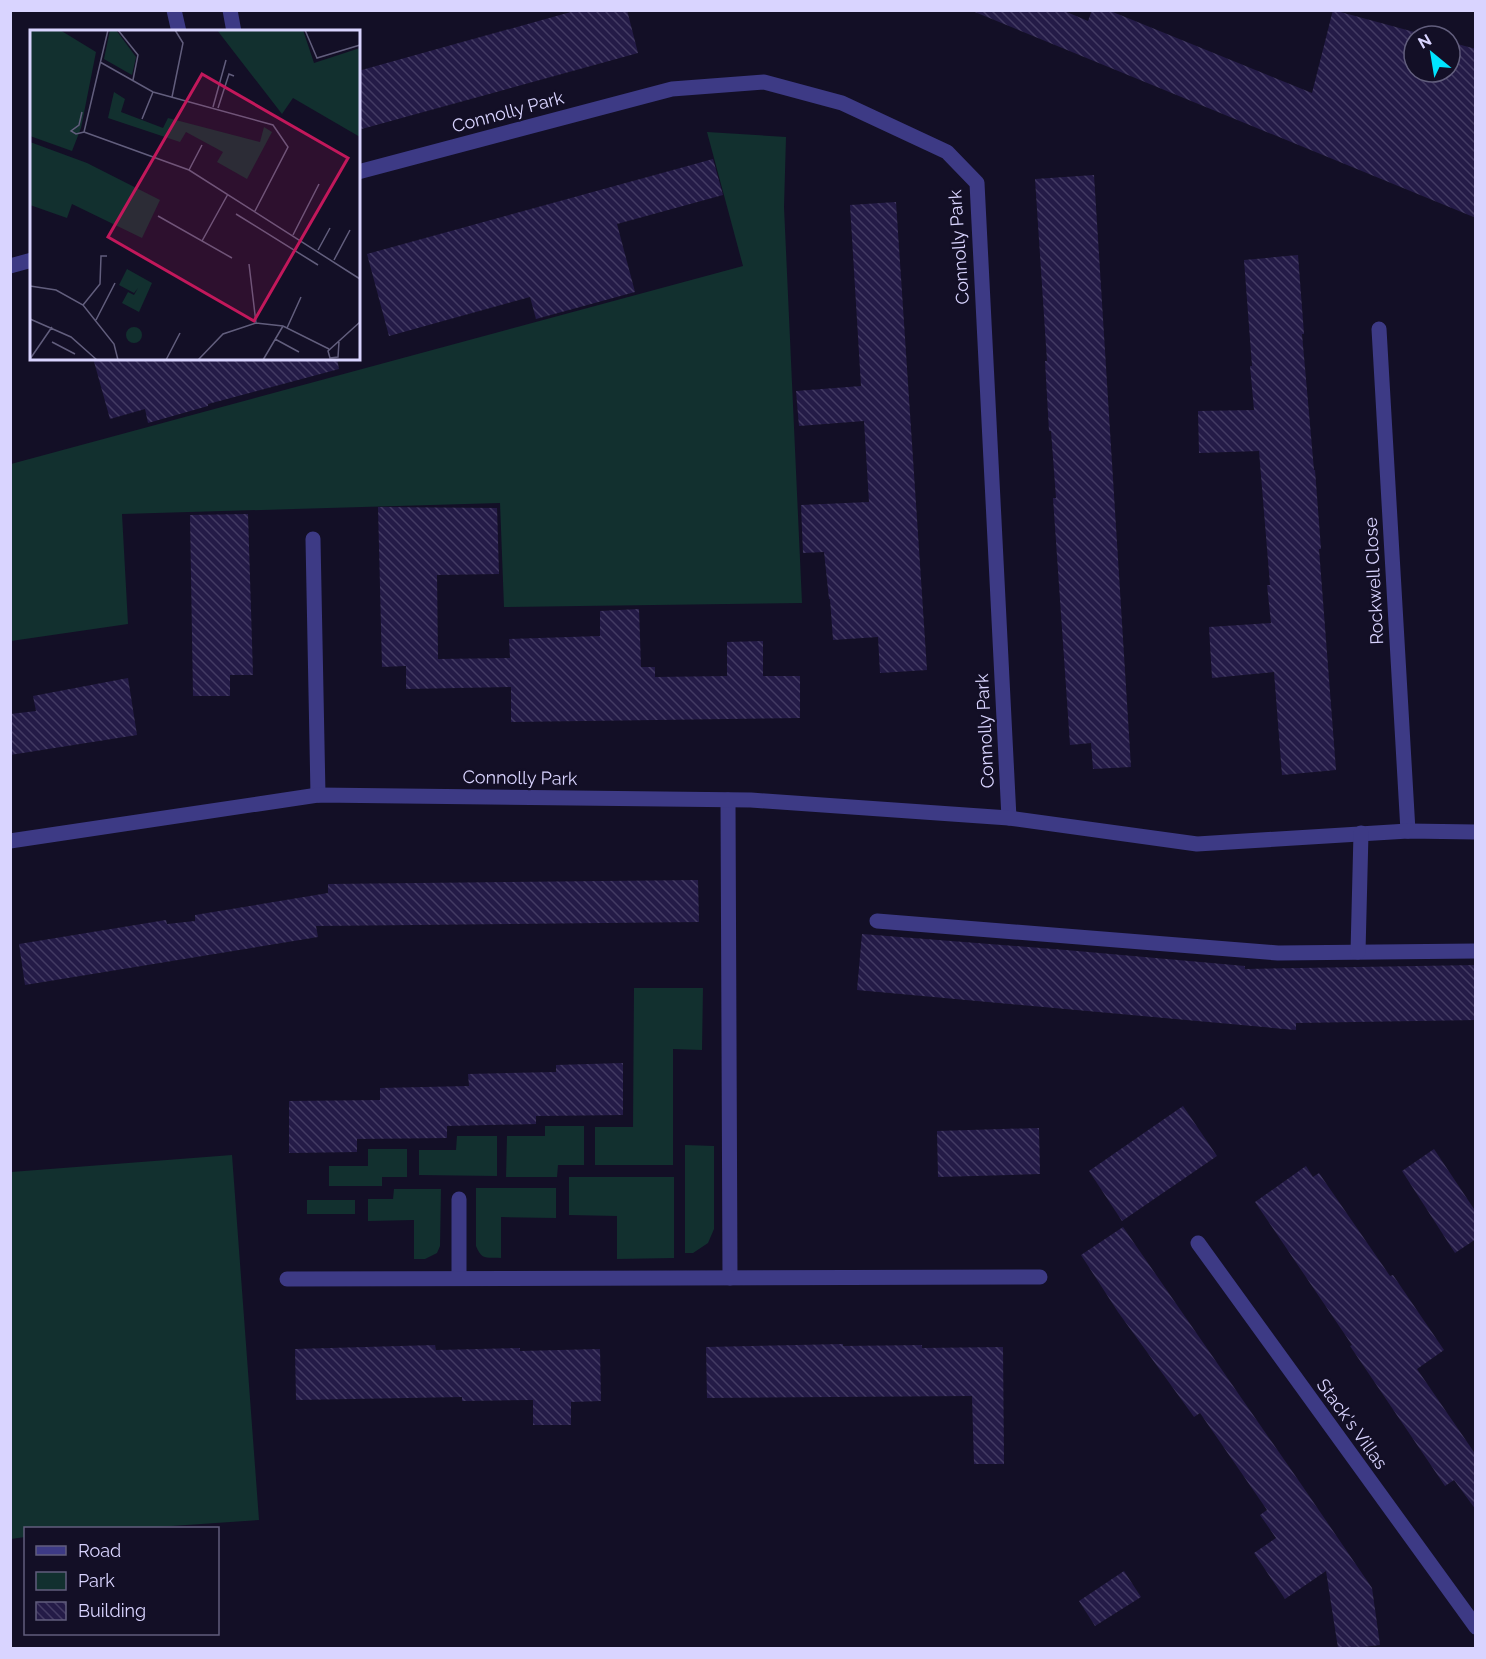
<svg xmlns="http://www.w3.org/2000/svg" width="1486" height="1659" viewBox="0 0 1486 1659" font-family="Raleway,sans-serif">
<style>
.green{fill:#12302f}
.building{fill:url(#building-back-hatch)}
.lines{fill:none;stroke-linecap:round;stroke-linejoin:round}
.service{stroke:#3d3a85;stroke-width:15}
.minor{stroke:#3d3a85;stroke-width:15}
.labels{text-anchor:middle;stroke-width:4.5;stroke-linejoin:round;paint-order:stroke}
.street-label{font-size:18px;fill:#d9d4ff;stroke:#130f26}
.inset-road{fill:none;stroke:#625e7d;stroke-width:1.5}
.view{fill:#c2185b;fill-opacity:0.15;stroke:#c2185b;stroke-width:3}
.inset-edge{fill:none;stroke:#d9d4ff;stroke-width:3}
</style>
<defs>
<pattern id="building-back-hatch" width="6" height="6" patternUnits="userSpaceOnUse" patternTransform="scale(1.5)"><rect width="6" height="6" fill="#241b47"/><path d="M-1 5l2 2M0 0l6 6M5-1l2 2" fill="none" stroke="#433b63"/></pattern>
</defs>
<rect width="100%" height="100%" fill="#130f26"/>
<g class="green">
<polygon points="707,132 786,137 784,207 802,603 504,607 500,503 122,514 128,624 11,641 11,464 743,266"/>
<polygon points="634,988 703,988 702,1050 673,1049 673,1165 595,1165 595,1127 633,1127"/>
<polygon points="545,1126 584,1126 584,1165 558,1165 557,1177 506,1177 507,1136 545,1136"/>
<polygon points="457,1136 497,1136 497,1176 419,1175 419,1150 456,1150"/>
<polygon points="685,1145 714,1146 714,1229 708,1243 693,1253 685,1253"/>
<polygon points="368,1149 407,1149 407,1177 382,1177 382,1186 329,1186 329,1166 368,1166"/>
<polygon points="232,1155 259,1520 143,1528 26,1528 25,1537 11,1539 11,1172"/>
<polygon points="569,1177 674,1177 674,1258 617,1259 617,1216 569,1215"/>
<path d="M476,1188H556V1218L501,1217V1258C487,1257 482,1261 476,1246Z"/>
<polygon points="394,1189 441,1189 440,1246 437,1253 425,1259 414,1259 414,1220 368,1221 368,1199 393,1199"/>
<rect x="307" y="1200" width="48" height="14"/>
</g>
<g class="building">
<polygon points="578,10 627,10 638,53 358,130 358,71"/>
<polygon points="970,10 1062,10 1088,21 1092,10 1108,10 1312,93 1333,10 1429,36 1414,36 1414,72 1450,72 1450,42 1476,49 1476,218"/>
<polygon points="713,159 723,195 617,224 635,292 536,319 530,297 389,336 367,254"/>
<polygon points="1094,175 1131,767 1093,769 1091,743 1070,745 1053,498 1056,498 1051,431 1049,431 1045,361 1047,361 1035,179"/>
<polygon points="896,202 927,670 880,673 878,637 833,640 830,599 829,599 824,552 803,553 801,505 869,502 864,421 799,426 796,391 861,386 850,205"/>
<polygon points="1298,255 1304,334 1302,334 1314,470 1315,470 1321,549 1319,549 1336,770 1282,775 1274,672 1212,678 1209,627 1271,623 1267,585 1270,585 1259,451 1199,453 1198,411 1254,410 1250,366 1252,366 1244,260"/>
<polygon points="93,358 337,358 339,369 208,404 208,406 148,423 145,409 110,419"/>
<polygon points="378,507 497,508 499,574 437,575 438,659 510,658 509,639 600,636 600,611 639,609 641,667 655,667 655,677 727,676 727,642 763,641 763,676 800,676 800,718 511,722 511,687 406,689 406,666 382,667"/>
<polygon points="248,514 253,675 230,675 230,696 193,696 190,515"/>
<polygon points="128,678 137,735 10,755 10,714 36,711 33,696"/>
<polygon points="698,880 699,922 316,926 318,937 25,985 19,944 166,920 167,924 195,921 195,915 328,893 328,884"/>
<polygon points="862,934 1066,950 1245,966 1245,969 1476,965 1476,1020 1296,1023 1296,1030 857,990"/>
<polygon points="623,1063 623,1115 536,1116 536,1124 447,1126 447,1138 357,1139 357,1152 289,1153 289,1101 380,1100 380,1088 469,1086 468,1074 556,1072 556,1065"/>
<polygon points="1183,1106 1217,1156 1122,1221 1089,1171"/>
<polygon points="1039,1128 1040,1174 938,1177 937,1131"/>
<polygon points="1434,1149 1476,1212 1476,1239 1455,1253 1402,1171"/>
<polygon points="1306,1166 1313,1177 1319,1173 1390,1276 1393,1275 1444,1350 1417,1369 1476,1455 1476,1510 1454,1480 1445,1486 1350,1346 1352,1345 1255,1202"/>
<polygon points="1123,1227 1301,1484 1372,1588 1380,1645 1355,1648 1338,1648 1326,1571 1285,1599 1254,1553 1276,1538 1260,1515 1267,1510 1200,1413 1194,1417 1118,1312 1081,1255"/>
<polygon points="843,1344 843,1346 922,1345 922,1348 1003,1347 1004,1464 974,1464 972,1396 707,1398 706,1347"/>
<polygon points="435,1345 436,1350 520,1348 520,1351 600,1349 601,1401 571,1402 571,1425 533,1425 533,1400 462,1401 462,1397 296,1400 295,1349"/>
<polygon points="1124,1571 1141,1597 1095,1626 1079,1601"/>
</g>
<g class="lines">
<polyline class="service" points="459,1278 459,1199"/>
<g class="minor">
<polyline points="174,10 179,32"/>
<polyline points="230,10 234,32"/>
<polyline points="358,172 672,89 764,82 842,103 947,152 977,183 1009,818"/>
<polyline points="10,266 32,260"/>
<polyline points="1379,329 1408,831"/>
<polyline points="313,539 318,795"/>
<polyline points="728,800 730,1278"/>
<polyline points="10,841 318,795 751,800 1009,818 1197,844 1408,831 1476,832"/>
<polyline points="877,921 1278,953 1476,951"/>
<polyline points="1358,952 1361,833"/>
<polyline points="1198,1243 1476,1627"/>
<polyline points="287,1279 1040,1277"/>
</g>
</g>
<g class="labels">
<g class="street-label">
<text transform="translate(508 112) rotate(-15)" y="6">Connolly Park</text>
<text transform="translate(959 247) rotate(-94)" y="6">Connolly Park</text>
<text transform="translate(1374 581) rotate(-93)" y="6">Rockwell Close</text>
<text transform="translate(985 731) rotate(-93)" y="6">Connolly Park</text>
<text transform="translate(520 778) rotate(1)" y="6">Connolly Park</text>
<text transform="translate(1352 1424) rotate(54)" y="6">Stack's Villas</text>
</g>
</g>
<g transform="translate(30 30)">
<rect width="330" height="330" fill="#130f26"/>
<path d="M0,0H30L66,22L51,98L42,121L0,106ZM80,0H86L106,27L102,45L74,29ZM187,0H273L284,33L330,18V107L263,68L252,84ZM84,62L95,69L91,82L133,98L138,88L230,112L234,97L242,102L217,149L187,132L193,122L156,102L150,112L78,88ZM0,112L57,133L130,170L112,208L42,174L37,188L0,175ZM97,239L122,253L109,282L92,273L98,262L104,265L108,258L104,263L89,255ZM96 305a8 8 0 1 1 16 0a8 8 0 1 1-16 0Z" fill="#12302f"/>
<path class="inset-road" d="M88,0L108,25L103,50M275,0L287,28L330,15M70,32L123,62L243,95L258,117L225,181M142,67L153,13L145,0M183,77L196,30M188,78L199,44L204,46M52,82L49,95L41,101L46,104L54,102M112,89L123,62M54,102L159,140L330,249M54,102L78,0M159,140L172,115M206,184L288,235M128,186L202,228M263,205L289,154M172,211L198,164M288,220L300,198M304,230L320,200M219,234L226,293M0,256L26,260L53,275L84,314L88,330M53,275L70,254L71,226H77M0,289L41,307L67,330M66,290L85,253M257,298L271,267M245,309L269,322M22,312L45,324M309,312L308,327L300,328L298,321L330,292M0,329L22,297M136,330L150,303M168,330L193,304L226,293L253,296L299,319M233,330L253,296"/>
<path class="view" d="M172,44L318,128L224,291L78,207Z"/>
<rect width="330" height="330" class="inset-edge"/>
</g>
<rect width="1486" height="1659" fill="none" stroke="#d9d4ff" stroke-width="24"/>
<rect x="24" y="1527" width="195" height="108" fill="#130f26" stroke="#625e7d" stroke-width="1.5"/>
<rect x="36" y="1546" width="30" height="9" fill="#3d3a85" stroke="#625e7d" stroke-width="1.5"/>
<text x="78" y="1557" font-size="18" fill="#d9d4ff">Road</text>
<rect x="36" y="1572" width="30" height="18" fill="#12302f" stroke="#625e7d" stroke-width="1.5"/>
<text x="78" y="1587" font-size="18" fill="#d9d4ff">Park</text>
<rect x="36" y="1602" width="30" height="18" fill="url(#building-back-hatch)" stroke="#625e7d" stroke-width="1.5"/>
<text x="78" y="1617" font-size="18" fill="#d9d4ff">Building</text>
<g transform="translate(1432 54) rotate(330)"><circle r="28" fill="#130f26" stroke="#625e7d" stroke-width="1.5"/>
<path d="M0-4.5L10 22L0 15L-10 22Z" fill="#00e5ff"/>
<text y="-9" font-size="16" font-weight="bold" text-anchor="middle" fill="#d9d4ff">N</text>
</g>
</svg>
